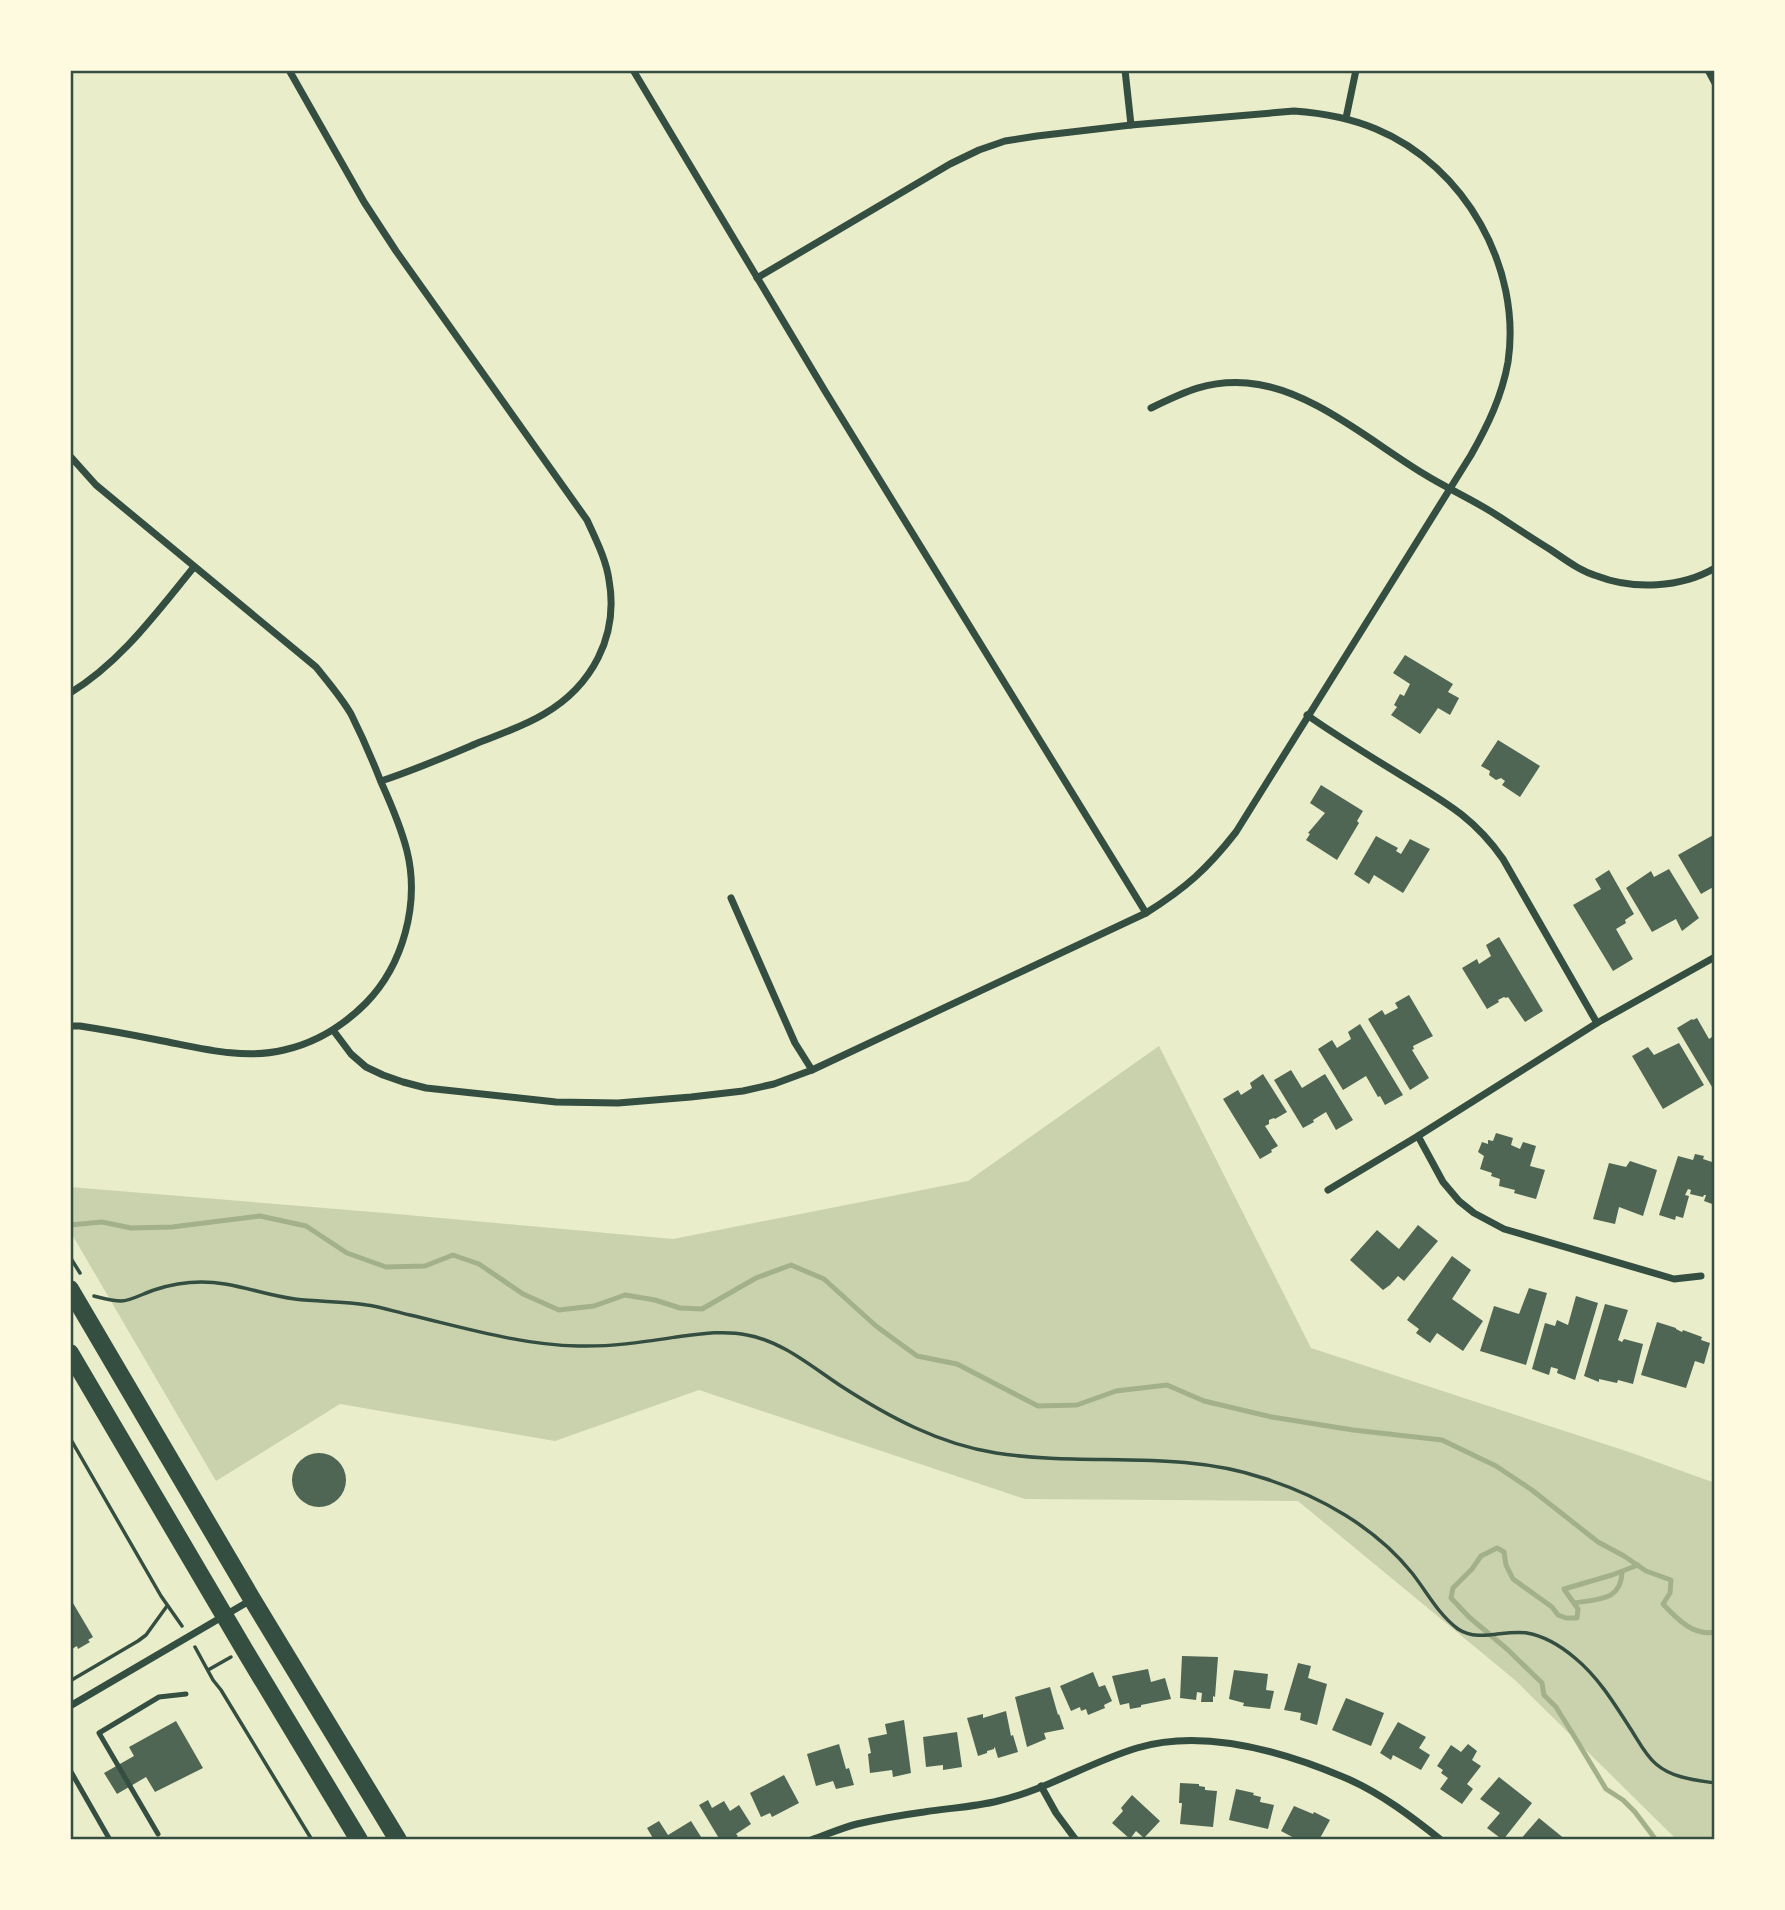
<svg xmlns="http://www.w3.org/2000/svg" width="1785" height="1910" viewBox="0 0 1785 1910" font-family="'PT Serif',serif">
<style>
.green{fill:#cad2ad}
.lines{fill:none;stroke-linecap:round;stroke-linejoin:round}
.stream{stroke:#a3b18a;stroke-width:5}
.building{fill:#4f6655}
.path{stroke:#344e41;stroke-width:3.5}
.service{stroke:#344e41;stroke-width:5}
.minor{stroke:#344e41;stroke-width:7}
.primary{stroke:#344e41;stroke-width:18}
.neatline{fill:none;stroke:#344e41;stroke-width:2.5}
</style>
<rect width="100%" height="100%" fill="#e9edc9"/>
<polygon class="green" points="1159,1046 1311,1348 1629,1452 1715,1483 1715,1840 1677,1840 1515,1680 1298,1501 1025,1499 699,1390 555,1441 340,1404 216,1481 70,1231 70,1187 385,1213 673,1239 968,1181"/>
<g class="lines">
<g class="stream">
<path d="M70,1225L102,1222L131,1228L172,1227L260,1216L306,1226L347,1253L386,1267L425,1266L453,1255L479,1264L523,1294L559,1310L594,1306L625,1295L655,1300L680,1308L702,1309L756,1278L791,1265L824,1279L876,1326L917,1356L957,1364L1038,1406L1077,1405L1116,1391L1167,1385L1204,1401L1272,1417L1353,1430L1442,1440L1496,1466L1532,1490L1598,1542L1624,1556L1646,1571L1671,1580L1670,1593L1663,1604C1676,1618 1694,1637 1715,1632"/>
<polyline points="1638,1565 1612,1575 1564,1589 1578,1609 1577,1618 1566,1618 1558,1615 1552,1607 1513,1579 1506,1565 1504,1552 1497,1548 1481,1556 1472,1569 1453,1588 1451,1598 1469,1617 1507,1649 1542,1683 1544,1695 1556,1707 1574,1736 1606,1789 1623,1800 1635,1812 1656,1840"/>
<path d="M1574,1603C1596,1599 1621,1602 1622,1572"/>
</g>
</g>
<g class="building">
<polygon points="1405,655 1453,684 1448,692 1459,698 1450,715 1438,708 1420,734 1391,715 1397,707 1394,705 1400,694 1404,696 1410,684 1393,673"/>
<polygon points="1498,740 1540,766 1520,797 1502,785 1505,781 1501,778 1496,780 1489,775 1490,771 1481,766"/>
<polygon points="1321,785 1363,811 1357,821 1359,823 1337,860 1306,840 1310,834 1308,833 1325,813 1310,803"/>
<polygon points="1715,834 1715,886 1701,894 1678,855"/>
<polygon points="1376,836 1398,848 1396,851 1401,854 1410,839 1430,849 1403,893 1374,875 1369,884 1354,874"/>
<polygon points="1669,869 1699,918 1682,931 1676,919 1652,932 1626,888 1651,871 1654,877"/>
<polygon points="1609,870 1634,914 1625,920 1626,923 1616,929 1633,959 1613,971 1573,905 1601,889 1595,879"/>
<polygon points="1499,937 1543,1011 1525,1022 1508,997 1506,998 1504,997 1498,1000 1499,1002 1487,1009 1462,968 1477,959 1479,964 1491,956 1486,945"/>
<polygon points="1409,995 1433,1036 1413,1046 1414,1049 1412,1050 1429,1078 1410,1090 1368,1019 1382,1010 1385,1015 1398,1008 1395,1003"/>
<polygon points="1697,1018 1709,1039 1715,1035 1715,1092 1677,1028 1692,1019 1693,1020"/>
<polygon points="1360,1024 1403,1095 1385,1105 1380,1096 1378,1097 1366,1076 1343,1090 1318,1049 1332,1040 1337,1048 1351,1039 1348,1032"/>
<polygon points="1679,1043 1704,1085 1663,1109 1632,1056 1648,1047 1654,1055"/>
<polygon points="1291,1070 1302,1088 1325,1074 1353,1120 1336,1130 1326,1112 1313,1120 1314,1122 1303,1128 1274,1080"/>
<polygon points="1263,1074 1287,1112 1275,1119 1274,1118 1269,1120 1269,1124 1265,1126 1278,1146 1271,1150 1272,1152 1260,1159 1223,1099 1238,1090 1241,1095 1252,1088 1250,1083"/>
<polygon points="1496,1133 1513,1138 1511,1145 1520,1149 1523,1142 1536,1146 1530,1166 1545,1170 1536,1199 1514,1193 1515,1190 1499,1186 1500,1179 1491,1176 1492,1173 1480,1169 1484,1156 1478,1152 1482,1142 1488,1144 1488,1140 1493,1141"/>
<polygon points="1695,1154 1704,1156 1703,1159 1715,1163 1715,1205 1704,1201 1706,1195 1704,1195 1703,1197 1690,1194 1691,1190 1688,1189 1685,1195 1689,1196 1683,1218 1676,1216 1675,1220 1659,1215 1678,1156 1693,1160"/>
<polygon points="1630,1161 1657,1170 1643,1216 1619,1207 1615,1224 1593,1219 1609,1163 1626,1167"/>
<polygon points="1418,1225 1438,1241 1404,1281 1398,1276 1390,1285 1383,1290 1350,1260 1377,1230 1399,1249"/>
<polygon points="1452,1256 1471,1270 1452,1299 1483,1321 1463,1351 1437,1333 1430,1343 1416,1333 1419,1329 1407,1320"/>
<polygon points="1529,1288 1547,1293 1526,1365 1480,1351 1494,1306 1519,1314"/>
<polygon points="1576,1296 1598,1303 1575,1380 1557,1373 1558,1369 1551,1367 1549,1375 1532,1369 1545,1323 1555,1326 1557,1320 1568,1325"/>
<polygon points="1605,1304 1628,1310 1618,1340 1622,1342 1624,1339 1643,1344 1633,1384 1618,1380 1617,1383 1599,1379 1599,1382 1584,1376"/>
<polygon points="1657,1322 1676,1328 1676,1329 1682,1332 1683,1330 1702,1337 1701,1340 1710,1343 1704,1364 1695,1361 1686,1388 1641,1375"/>
<circle cx="319" cy="1480" r="27"/>
<polygon points="70,1598 93,1637 88,1640 90,1642 78,1649 77,1646 70,1650"/>
<polygon points="1182,1656 1218,1657 1215,1697 1213,1696 1213,1702 1201,1702 1202,1693 1197,1692 1196,1700 1180,1698"/>
<polygon points="1298,1663 1311,1666 1308,1678 1327,1684 1317,1725 1300,1720 1301,1713 1284,1710"/>
<polygon points="1148,1669 1151,1682 1165,1678 1171,1699 1141,1705 1141,1707 1130,1709 1129,1703 1120,1705 1112,1676"/>
<polygon points="1234,1670 1268,1674 1266,1690 1274,1691 1270,1709 1243,1706 1244,1703 1229,1699"/>
<polygon points="1093,1672 1099,1687 1105,1685 1112,1701 1104,1705 1105,1708 1088,1715 1086,1709 1081,1711 1080,1707 1071,1711 1060,1686"/>
<polygon points="1050,1687 1058,1715 1059,1714 1064,1729 1044,1733 1046,1739 1027,1747 1015,1697"/>
<polygon points="1346,1698 1384,1713 1371,1746 1332,1730"/>
<polygon points="1006,1711 1011,1736 1013,1735 1018,1752 998,1758 995,1748 994,1747 994,1749 987,1751 987,1753 978,1756 967,1718 983,1714 983,1718"/>
<polygon points="904,1720 911,1773 893,1777 892,1770 870,1773 868,1754 871,1753 868,1738 887,1734 885,1724"/>
<polygon points="176,1721 203,1768 155,1792 146,1777 117,1794 104,1773 134,1756 129,1747"/>
<polygon points="1398,1722 1426,1737 1419,1748 1430,1755 1421,1770 1393,1755 1391,1760 1380,1753"/>
<polygon points="957,1732 962,1767 943,1770 943,1765 926,1767 923,1737"/>
<polygon points="839,1744 846,1769 849,1768 854,1785 836,1789 833,1781 816,1786 807,1754"/>
<polygon points="1468,1744 1477,1751 1472,1760 1481,1766 1467,1784 1473,1789 1462,1804 1440,1789 1448,1778 1441,1773 1443,1770 1437,1766 1451,1745 1461,1752"/>
<polygon points="784,1775 799,1803 772,1817 770,1813 761,1817 750,1793"/>
<polygon points="1499,1777 1532,1803 1503,1840 1487,1828 1500,1813 1480,1799"/>
<polygon points="1180,1783 1199,1784 1199,1786 1205,1787 1205,1790 1217,1791 1213,1827 1180,1824 1182,1803 1179,1803"/>
<polygon points="1236,1789 1254,1793 1253,1795 1261,1797 1260,1802 1274,1805 1268,1829 1229,1820"/>
<polygon points="1132,1795 1160,1821 1144,1838 1136,1831 1130,1839 1112,1823 1123,1811 1121,1808"/>
<polygon points="708,1800 712,1808 724,1801 730,1811 739,1805 751,1824 736,1834 738,1836 732,1840 720,1840 699,1805"/>
<polygon points="1294,1806 1313,1814 1314,1812 1330,1820 1319,1840 1298,1840 1281,1831"/>
<polygon points="1539,1818 1566,1840 1520,1840"/>
<polygon points="659,1821 668,1835 691,1821 703,1840 654,1840 647,1828"/>
</g>
<g class="lines">
<g class="path">
<polyline points="70,1257 80,1273"/>
<path d="M94,1296C102,1298 112,1301 121,1301C131,1301 144,1293 154,1290C178,1282 201,1280 225,1284C249,1288 271,1296 295,1299C319,1302 343,1301 367,1305C381,1307 396,1312 410,1315C465,1328 522,1345 578,1346C611,1347 643,1342 676,1337C699,1334 724,1330 747,1335C782,1341 812,1367 841,1386C889,1417 939,1444 996,1453C1085,1467 1177,1449 1263,1478C1320,1496 1375,1527 1412,1573C1427,1592 1438,1614 1458,1629C1479,1643 1504,1629 1527,1633C1544,1636 1562,1647 1575,1658C1598,1677 1614,1703 1630,1728C1638,1740 1645,1755 1656,1764C1672,1778 1695,1780 1715,1783"/>
<polyline points="70,1438 161,1596 182,1626"/>
<polyline points="195,1647 213,1680 221,1690 312,1840"/>
<polyline points="208,1670 231,1657"/>
<polyline points="70,1681 138,1641 146,1635 167,1606"/>
</g>
<g class="service">
<polyline points="70,1770 110,1840"/>
<polyline points="158,1834 99,1733 159,1697 186,1694"/>
</g>
<g class="minor">
<path d="M289,70L364,202L396,251L587,520C596,540 606,559 609,580C619,636 592,686 544,714C524,726 501,734 480,742C447,756 415,770 381,781"/>
<polyline points="633,70 825,391 1146,913"/>
<polyline points="1125,70 1131,125"/>
<polyline points="1708,70 1715,83"/>
<polyline points="1346,118 1356,70"/>
<path d="M1151,408C1184,392 1208,380 1247,383C1310,388 1371,442 1424,474C1448,489 1474,500 1498,516C1515,527 1533,539 1551,550C1566,560 1580,571 1597,576C1633,590 1681,588 1715,568"/>
<path d="M70,456L96,485L316,667C328,682 341,697 351,714C362,736 372,759 381,782C391,804 401,827 407,851C420,904 403,965 366,1003C343,1026 315,1043 284,1050C242,1060 200,1048 158,1040C133,1035 106,1030 80,1026H70"/>
<path d="M70,693C121,662 156,613 194,567"/>
<path d="M1307,715C1337,736 1368,755 1399,774C1443,801 1473,816 1503,859L1597,1023"/>
<polyline points="731,898 795,1043 812,1070"/>
<path d="M333,1030L351,1054L366,1067L383,1075L403,1082L426,1088L556,1102L618,1103L691,1097L743,1091L774,1084L812,1070L1146,913C1186,888 1207,869 1236,832L1471,455C1488,425 1502,396 1508,362C1522,268 1465,166 1376,129C1350,118 1322,113 1294,111L1131,125L1037,136L1005,141L979,150L950,164L757,278"/>
<polyline points="1418,1136 1443,1182 1459,1201 1474,1213 1504,1229 1674,1279 1701,1276"/>
<polyline points="1328,1190 1418,1136 1597,1023 1715,957"/>
<polyline points="70,1706 251,1600"/>
<polyline points="1041,1786 1056,1813 1076,1840"/>
<path d="M811,1840C826,1835 841,1828 857,1824C879,1819 902,1815 924,1812C949,1808 974,1807 998,1801C1046,1790 1090,1762 1137,1748C1204,1728 1285,1752 1348,1779C1382,1794 1412,1817 1441,1840"/>
</g>
<g class="primary">
<polyline points="70,1289 252,1599 398,1840"/>
<polyline points="70,1353 244,1649 359,1840"/>
</g>
</g>
<rect width="1785" height="1910" fill="none" stroke="#fefae0" stroke-width="144"/>
<rect x="72" y="72" width="1641" height="1766" class="neatline"/>
</svg>
